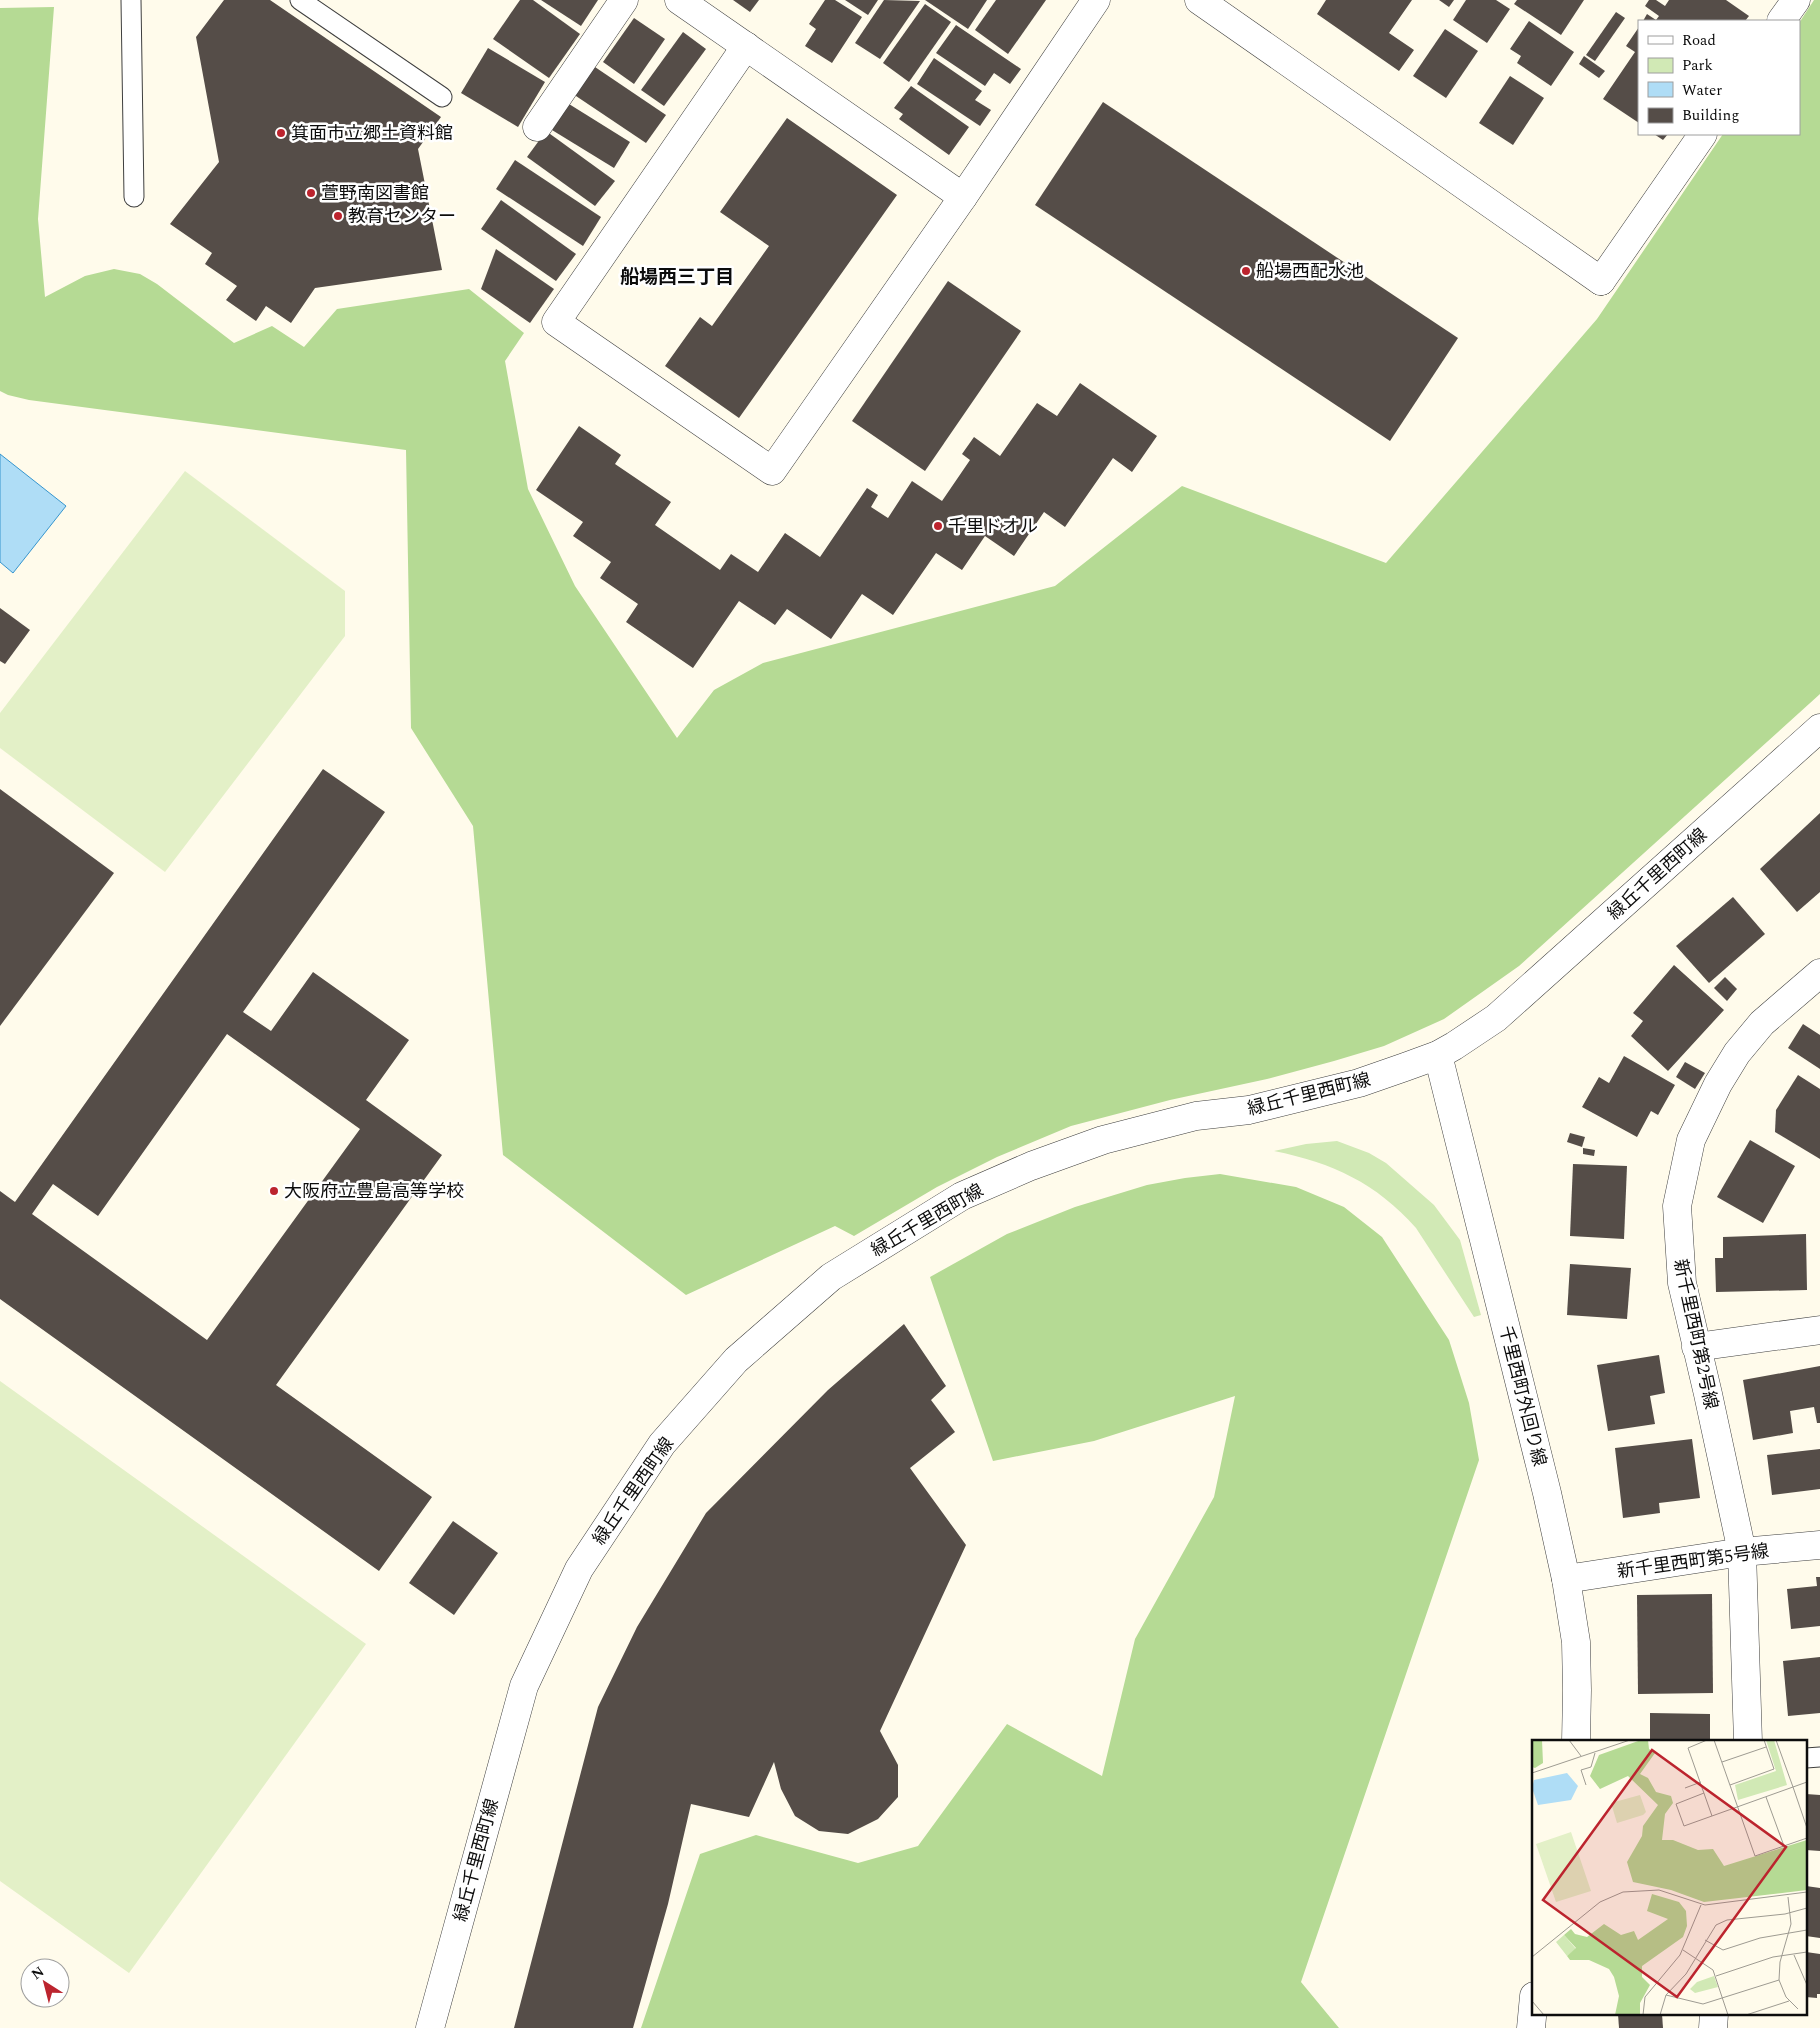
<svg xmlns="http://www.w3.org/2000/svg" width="1820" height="2028" viewBox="0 0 1820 2028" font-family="Spectral,'Noto Sans JP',serif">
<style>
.green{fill:#d1e9b5}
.forest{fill:#b5da94}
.pitch{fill:#e3f0c7}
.water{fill:#afddf6;stroke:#3695ce}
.building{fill:#554d48;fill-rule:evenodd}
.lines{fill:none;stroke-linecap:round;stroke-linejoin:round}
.service-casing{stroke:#3f3f3f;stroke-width:21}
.minor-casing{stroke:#3f3f3f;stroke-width:29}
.tertiary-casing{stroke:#3f3f3f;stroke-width:29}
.service{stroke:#fff;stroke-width:19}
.minor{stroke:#fff;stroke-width:28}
.tertiary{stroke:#fff;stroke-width:28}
.poi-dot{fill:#bc242e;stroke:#fff;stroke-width:2}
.labels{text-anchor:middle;stroke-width:5;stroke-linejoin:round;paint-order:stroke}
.poi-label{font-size:18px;fill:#0c0c0c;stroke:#fff;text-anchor:start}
.street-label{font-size:18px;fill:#0c0c0c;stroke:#fff}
.neighbourhood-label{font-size:19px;font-weight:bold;fill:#0c0c0c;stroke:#fff}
.inset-road{fill:none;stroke:#9e9b92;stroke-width:1}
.view{fill:#bc242e;fill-opacity:0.15;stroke:#bc242e;stroke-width:2.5}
.inset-edge{fill:none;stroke:#0c0c0c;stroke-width:2.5}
</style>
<rect width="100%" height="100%" fill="#fffbeb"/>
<path class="green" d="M1337,1141L1369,1153L1386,1163L1434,1205L1460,1240L1481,1315L1474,1317L1416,1228C1376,1183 1333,1163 1274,1151L1306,1144Z"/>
<g class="forest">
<polygon points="1814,0 1820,0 1820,694 1519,966 1444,1019 1384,1046 1334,1061 1267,1079 1170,1100 1071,1126 997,1157 937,1187 854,1236 835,1226 686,1295 503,1155 473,826 411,728 406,450 29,400 8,395 0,391 0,8 54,7 38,219 45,297 85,276 114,269 140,274 157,284 234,343 272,326 304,347 337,309 469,289 524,333 505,361 528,489 575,586 677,738 714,690 763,663 1055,586 1182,486 1386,563 1597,319 1723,134 1799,134 1799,23"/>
<polygon points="1220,1174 1296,1187 1344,1207 1382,1237 1449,1340 1469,1403 1479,1460 1301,1982 1339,2028 641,2028 700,1854 756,1835 858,1863 918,1846 1007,1724 1102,1776 1135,1639 1214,1497 1235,1396 1094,1441 993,1461 930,1277 1007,1234 1075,1207 1147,1185 1185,1178"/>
</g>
<g class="pitch">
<polygon points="185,471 345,591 345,636 165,872 0,748 0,713"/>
<polygon points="0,1381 366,1644 129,1973 0,1881"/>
</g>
<polygon class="water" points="0,454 66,506 13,573 0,562"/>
<g class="building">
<polygon points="224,0 270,0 441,117 418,149 442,270 315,288 291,323 266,306 256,321 226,300 237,286 205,264 212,253 170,224 219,162 196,37"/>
<polygon points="520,0 533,0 580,34 549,78 493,39"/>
<polygon points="541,0 598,0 581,26"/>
<polygon points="733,0 759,0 750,12"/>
<polygon points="825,0 835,0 862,17 832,63 805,46 816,29 809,24"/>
<polygon points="845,0 878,0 868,15"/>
<polygon points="884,0 920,1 880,59 855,43"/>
<polygon points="925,0 987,0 968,29"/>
<polygon points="996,0 1046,0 1008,54 975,30"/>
<polygon points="1326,0 1412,0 1389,33 1414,50 1399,71 1317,14"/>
<polygon points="1439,0 1454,0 1449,7"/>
<polygon points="1466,0 1496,0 1510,9 1487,43 1453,20"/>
<polygon points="1517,0 1584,0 1561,35 1514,4"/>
<polygon points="1649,0 1656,0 1665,6 1669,0 1726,0 1749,16 1745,21 1643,21 1647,14 1656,20 1659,16 1645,6"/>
<polygon points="925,4 951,22 909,82 883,63"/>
<polygon points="1616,12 1625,18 1595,61 1586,55"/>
<polygon points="634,18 665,39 634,84 603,62"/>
<polygon points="1529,21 1574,52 1551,86 1517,63 1521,56 1510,49"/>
<polygon points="956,25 1021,69 1010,84 994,73 985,86 936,53"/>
<polygon points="1639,27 1639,123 1603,99 1635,52 1626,46"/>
<polygon points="1445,29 1478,51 1446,98 1413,76"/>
<polygon points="683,32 706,49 664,106 641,90"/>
<polygon points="488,48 545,82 518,127 461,93"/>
<polygon points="1584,56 1605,71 1599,78 1579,64"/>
<polygon points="934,58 982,91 975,100 991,110 980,126 917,84"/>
<polygon points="592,65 666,115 646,143 573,94"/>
<polygon points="1510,76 1544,98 1513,145 1479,123"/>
<polygon points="911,86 969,127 949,155 899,119 903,114 894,108"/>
<polygon points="1103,102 1458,338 1390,441 1035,205"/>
<polygon points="569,104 630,142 614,168 552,130"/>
<polygon points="787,118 897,195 739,418 665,366 700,317 712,326 769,246 720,212"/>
<polygon points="546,131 615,181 595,206 527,157"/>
<polygon points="1654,134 1668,134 1663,140"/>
<polygon points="515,160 601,217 583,246 496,189"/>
<polygon points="501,200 576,254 556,281 481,229"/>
<polygon points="496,249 554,289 530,323 481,289"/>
<polygon points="948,281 1021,331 925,471 852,421"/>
<polygon points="1080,383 1157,436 1132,472 1113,458 1065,527 1044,512 1014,556 985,536 962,570 936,553 893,615 862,594 831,639 787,609 775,625 739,601 693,668 626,622 638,604 600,578 611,562 573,536 583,522 536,490 579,426 621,455 615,464 671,502 655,525 720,570 731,554 758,572 785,533 820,557 867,488 878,495 871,507 888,518 912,481 942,501 970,460 962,454 974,437 1000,456 1037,403 1057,416"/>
<polygon points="0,608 30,630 5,664 0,661"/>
<path d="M323,769L385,812L243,1012L271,1031L313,972L409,1040L366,1100L442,1155L276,1385L432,1497L379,1571L0,1299V1191L15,1202ZM227,1034L360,1129L207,1340L32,1214L53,1184L98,1216Z"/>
<polygon points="0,789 114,873 0,1026"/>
<polygon points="1820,813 1820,892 1797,912 1760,869"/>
<polygon points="1733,897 1765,934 1709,983 1676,946"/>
<polygon points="1674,965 1724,1010 1668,1071 1631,1036 1643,1021 1633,1013"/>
<polygon points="1725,977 1737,989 1727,1001 1714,988"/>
<polygon points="1803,1024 1820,1035 1820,1069 1788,1048"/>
<polygon points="1624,1056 1675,1085 1658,1115 1651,1111 1637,1137 1582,1107 1599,1077 1609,1083"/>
<polygon points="1685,1062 1705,1073 1695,1089 1676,1077"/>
<polygon points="1798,1075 1820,1089 1820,1159 1775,1132 1776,1110"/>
<polygon points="1570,1133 1585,1137 1582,1147 1567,1142"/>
<polygon points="1750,1140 1795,1166 1763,1223 1717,1197"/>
<polygon points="1583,1148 1595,1150 1594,1156 1583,1154"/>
<polygon points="1573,1164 1627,1166 1624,1239 1570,1236"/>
<polygon points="1806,1234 1807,1290 1716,1292 1715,1258 1723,1258 1723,1237"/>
<polygon points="1570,1264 1631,1268 1627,1319 1567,1315"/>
<polygon points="904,1324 946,1386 931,1400 955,1432 910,1468 966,1545 880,1731 898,1765 898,1797 878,1819 848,1834 819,1831 795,1816 781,1789 774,1762 749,1817 691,1804 668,1904 633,2028 514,2028 598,1707 637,1627 706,1513 828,1390"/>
<polygon points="1659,1355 1665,1393 1650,1396 1655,1424 1608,1431 1597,1365"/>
<polygon points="1820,1366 1820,1423 1817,1423 1814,1407 1790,1411 1793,1433 1753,1440 1743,1380"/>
<polygon points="1692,1439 1700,1498 1659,1503 1660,1513 1623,1518 1615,1448"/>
<polygon points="1820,1449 1820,1489 1772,1495 1767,1455"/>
<polygon points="453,1521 498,1553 454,1615 409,1583"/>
<polygon points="1816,1577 1820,1577 1820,1626 1791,1629 1787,1589 1817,1586"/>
<polygon points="1712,1594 1713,1693 1638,1694 1637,1595"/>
<polygon points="1820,1657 1820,1713 1788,1716 1783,1661"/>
<polygon points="1650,1713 1710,1714 1710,1742 1650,1742"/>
<polygon points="1806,1794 1820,1795 1820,1851 1806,1850"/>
<polygon points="1806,1886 1820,1888 1820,1938 1806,1936"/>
<polygon points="1806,1952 1820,1954 1820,1994 1817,1994 1817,1998 1806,1997"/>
<polygon points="1618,2014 1662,2014 1663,2028 1619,2028"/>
</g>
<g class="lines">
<defs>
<g id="service">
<polyline points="131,0 134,197"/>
<polyline points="300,0 442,97"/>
<polyline points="1806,1758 1820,1757"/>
</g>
<g id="minor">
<polyline points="679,0 963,197"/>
<polyline points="1781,21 1796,0"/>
<polyline points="746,46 556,322 772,471 963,197 1096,0"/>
<polyline points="537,127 624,0"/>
<polyline points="1601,281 1703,134"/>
<polyline points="1696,1347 1820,1330"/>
<polyline points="1566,1579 1742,1552 1820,1545"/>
<polyline points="1748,1742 1742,1552 1708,1394 1682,1283 1677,1206 1691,1140 1718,1084 1737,1053 1762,1023 1820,973"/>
<polyline points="1713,2028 1714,2014"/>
</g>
<g id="tertiary">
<polyline points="1199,0 1601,281"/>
<polyline points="1438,1055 1547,1493 1566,1579 1576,1642 1577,1690 1576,1742"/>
<polyline points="430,2028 524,1686 579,1569 662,1444 736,1360 831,1277 962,1196 1031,1166 1103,1140 1196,1116 1249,1110 1359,1083 1405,1067 1438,1055 1454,1046 1496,1018 1820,728"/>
<polyline points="1531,2028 1534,1996"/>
</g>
</defs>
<use href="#service" class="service-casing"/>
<use href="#minor" class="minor-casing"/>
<use href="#tertiary" class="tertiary-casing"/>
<use href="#service" class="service"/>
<use href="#minor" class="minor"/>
<use href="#tertiary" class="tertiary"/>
</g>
<g class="poi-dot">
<circle cx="281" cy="133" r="5"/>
<circle cx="311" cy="193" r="5"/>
<circle cx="338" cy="216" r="5"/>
<circle cx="1246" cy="271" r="5"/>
<circle cx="938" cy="526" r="5"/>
<circle cx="274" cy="1191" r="5"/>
</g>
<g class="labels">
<g class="poi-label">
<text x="291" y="139">箕面市立郷土資料館</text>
<text x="321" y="199">萱野南図書館</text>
<text x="348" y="222">教育センター</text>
<text x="1256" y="277">船場西配水池</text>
<text x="948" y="532">千里ドオル</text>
<text x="284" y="1197">大阪府立豊島高等学校</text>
</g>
<g class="street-label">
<text transform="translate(1657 874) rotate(-42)" y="6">緑丘千里西町線</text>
<text transform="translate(1309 1094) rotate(-14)" y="6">緑丘千里西町線</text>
<text transform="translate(927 1220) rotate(-30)" y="6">緑丘千里西町線</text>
<text transform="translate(1696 1334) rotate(78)" y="6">新千里西町第2号線</text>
<text transform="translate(1523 1396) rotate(76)" y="6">千里西町外回り線</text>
<text transform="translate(633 1491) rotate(-55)" y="6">緑丘千里西町線</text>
<text transform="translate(1693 1561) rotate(-8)" y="6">新千里西町第5号線</text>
<text transform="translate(476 1860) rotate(-75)" y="6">緑丘千里西町線</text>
</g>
<g class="neighbourhood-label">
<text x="677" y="283">船場西三丁目</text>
</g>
</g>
<g transform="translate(1532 1740)">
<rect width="275" height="275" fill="#fffbeb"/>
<path d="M234,0H242L255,45L206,60L203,45L244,31ZM32,195L44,209L35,216L24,202ZM182,236L186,247L163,253L158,249L165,242Z" fill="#d1e9b5"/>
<path d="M0,0H10L11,23L3,28L0,27ZM109,0H116L117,9L123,13L108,34L116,38L124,52L139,56L141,63L133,74L130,100H141L166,110L181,109L192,126L275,100V150L172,162L139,150L101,142L95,122L110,96L111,86L126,65L96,36L68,49L58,36L67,15ZM120,154L147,162L154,171L155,186L151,197L110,226V237L118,245L108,263V275H83L87,256L82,237L77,229L57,220H38L35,216L44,208L32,195L39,189L43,194L55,197L72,184L89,195L102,191L106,200L136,179L115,171Z" fill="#b5da94"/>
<path d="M108,55L114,72L111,75L85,83L79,63ZM39,92L59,151L24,162L4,104Z" fill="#e3f0c7"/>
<path d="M35,33L46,46L39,60L6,65L0,48L2,40Z" fill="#afddf6"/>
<path class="inset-road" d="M37,0L49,16M175,0L156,8L180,76M182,0L223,116L275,98M244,0L261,47L275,42M190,22L234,7M0,33L98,0M54,45L49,30L59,27L63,13M198,45L242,29L232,0M153,48L169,42M172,53L144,64L152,86L261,47L275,88M234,57L252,106M256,157L259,184L248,222L247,240L254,257L266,269M173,200L191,210L228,198L275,190M151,210L181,230L196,275M262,215L275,245M0,217L68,162L91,152L127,150L173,165L275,152M184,236L241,217L275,212M134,255L171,264L247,240M0,261L12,275M111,275L113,257L148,215L169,165M128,275L134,255L154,234L184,185L195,180L253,174L275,168M214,275L257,261"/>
<path class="view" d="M120,10L254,107L145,257L11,160Z"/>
<rect width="275" height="275" class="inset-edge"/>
</g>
<rect x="1638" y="20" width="162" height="115" fill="#ffffff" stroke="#9e9e9e"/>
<rect x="1648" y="36" width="25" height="8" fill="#ffffff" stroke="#9e9e9e"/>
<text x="1682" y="45" font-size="15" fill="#0c0c0c">Road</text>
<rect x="1648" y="58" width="25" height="15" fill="#d1e9b5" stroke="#9e9e9e"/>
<text x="1682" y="70" font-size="15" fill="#0c0c0c">Park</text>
<rect x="1648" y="82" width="25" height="15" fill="#afddf6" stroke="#9e9e9e"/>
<text x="1682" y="95" font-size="15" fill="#0c0c0c">Water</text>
<rect x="1648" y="108" width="25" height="15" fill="#554d48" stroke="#9e9e9e"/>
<text x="1682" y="120" font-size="15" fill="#0c0c0c">Building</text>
<g transform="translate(45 1983) rotate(324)"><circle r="24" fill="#ffffff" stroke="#9e9e9e"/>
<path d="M0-4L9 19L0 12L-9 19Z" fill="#bc242e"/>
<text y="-8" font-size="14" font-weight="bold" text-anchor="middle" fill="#0c0c0c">N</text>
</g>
</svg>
